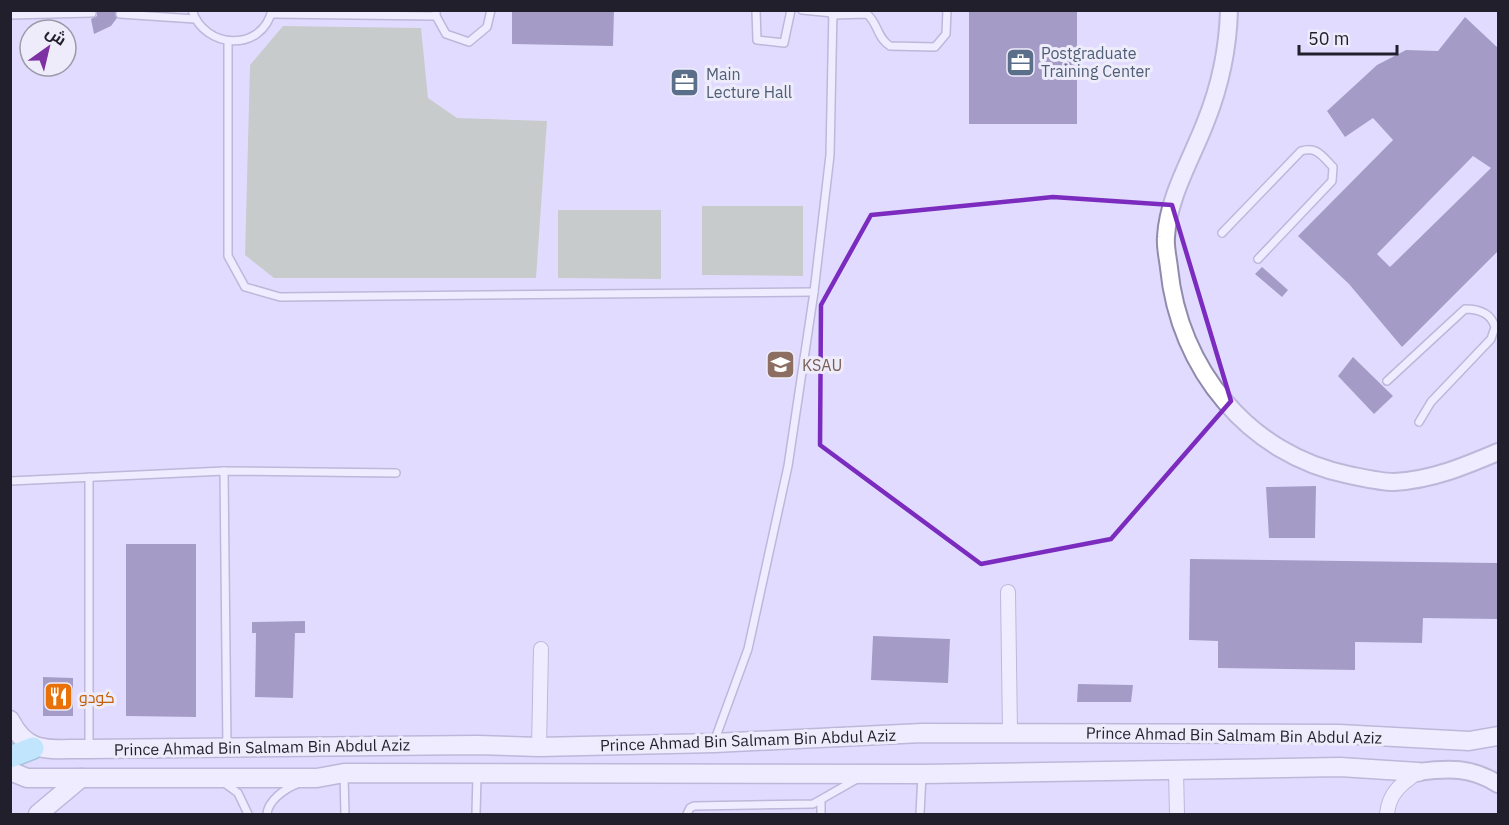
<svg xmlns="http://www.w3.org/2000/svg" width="1509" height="825" viewBox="0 0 1509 825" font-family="'IBM Plex Sans',Cairo,sans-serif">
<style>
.green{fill:#a9b68d}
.building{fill:#594f80;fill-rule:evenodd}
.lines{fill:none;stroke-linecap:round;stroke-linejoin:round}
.service-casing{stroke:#908bac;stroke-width:10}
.minor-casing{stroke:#908bac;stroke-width:16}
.tertiary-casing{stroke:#908bac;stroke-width:20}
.secondary-casing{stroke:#908bac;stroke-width:21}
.trunk-casing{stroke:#5ea4b1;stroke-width:24}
.service{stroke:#fff;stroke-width:7}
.minor{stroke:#fff;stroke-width:14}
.tertiary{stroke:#fff;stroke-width:16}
.secondary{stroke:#fff;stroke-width:18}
.trunk{stroke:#98effa;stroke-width:21}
.marked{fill:none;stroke:#7b2cbf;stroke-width:4.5;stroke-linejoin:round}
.labels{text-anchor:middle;stroke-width:6;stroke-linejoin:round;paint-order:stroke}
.service-label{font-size:16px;fill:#4e5e75;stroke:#eeecfa;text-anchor:start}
.education-label{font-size:16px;fill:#785e54;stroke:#eeecfa;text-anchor:start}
.food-label{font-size:16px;fill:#c56008;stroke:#eeecfa;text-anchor:start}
.street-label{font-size:16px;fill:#211f2c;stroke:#eeecfa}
</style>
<rect width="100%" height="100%" fill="#e1dcff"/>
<g class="green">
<polygon points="283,26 421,28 428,98 457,118 547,121 536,278 274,278 245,255 250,65"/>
<polygon points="702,206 803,206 803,276 702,275"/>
<polygon points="558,210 661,210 661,279 558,278"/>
</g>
<g class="building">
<polygon points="97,10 116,10 117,18 111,26 94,34 91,19 97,16"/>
<polygon points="512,10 614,10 613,46 512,44"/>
<rect x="969" y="10" width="108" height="114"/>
<path d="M1465,17L1498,48V251L1402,347L1349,284L1298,236L1393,140L1373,118L1345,137L1327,111L1377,65L1406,50L1438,51ZM1473,156L1491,168L1390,267L1377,254Z"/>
<polygon points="1262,267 1288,290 1282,297 1255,274"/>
<polygon points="1353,357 1393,396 1374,414 1338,376"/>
<polygon points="1316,486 1315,538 1269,538 1266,487"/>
<polygon points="126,544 196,544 196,717 126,716"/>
<polygon points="1190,559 1497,563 1497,619 1423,618 1422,643 1355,642 1355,670 1218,668 1218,641 1189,640"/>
<polygon points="305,621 305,633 295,633 293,698 255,697 256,633 252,633 252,622"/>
<polygon points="873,636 950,639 948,683 871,680"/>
<polygon points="43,677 73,678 73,716 43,716"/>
<polygon points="1078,684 1133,685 1131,702 1077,702"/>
</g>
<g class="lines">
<defs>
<g id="service">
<path d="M192,10C204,49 262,53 272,10"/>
<polyline points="436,10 436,16 446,34 469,42 487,27 491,10"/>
<polyline points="756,10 757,40 784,43 791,10"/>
<polyline points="802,10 833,13"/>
<polyline points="120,14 195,19"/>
<polyline points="272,14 436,16"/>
<polyline points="10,15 92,13"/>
<path d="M832,15L867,14C878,23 877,38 890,46L935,47L946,34L947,10"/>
<polyline points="228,42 228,256 245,287 280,297 814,292"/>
<path d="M1222,233L1301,151C1317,146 1322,156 1333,167L1332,181L1258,259"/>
<path d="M1387,381L1465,309C1479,309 1491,313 1495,327L1491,339L1431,402L1419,422"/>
<polyline points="224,471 227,747"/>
<polyline points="10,481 224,471 396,473"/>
<polyline points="714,742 748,649 788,466 814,292 830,155 833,10"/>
<polyline points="89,749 89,477"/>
<polyline points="344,775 345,814"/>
<polyline points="223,782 238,793 248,814"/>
<polyline points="821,802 821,814"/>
<path d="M267,814C268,801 284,789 297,784"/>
<polyline points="476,814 477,775"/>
<polyline points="687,814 690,808 694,806 813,804 857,779"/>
<polyline points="920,814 922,775"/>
</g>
<g id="minor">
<polyline points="1008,592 1010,733"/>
<polyline points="539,747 541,649"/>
<polyline points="1176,771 1177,814"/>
<path d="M1387,814C1389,793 1401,784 1418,772"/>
</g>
<g id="tertiary">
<path d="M1229,10C1228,48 1220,86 1206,121C1192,158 1168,197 1166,237C1165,247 1168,258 1169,268C1179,369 1249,455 1349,475C1364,478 1380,482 1394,482C1432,480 1465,466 1498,452"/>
<path d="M1418,772C1449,768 1471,767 1498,784"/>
</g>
<g id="secondary">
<path d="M10,720C28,757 53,748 89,749L477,745L539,747L714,743L922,733L1339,734L1469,741L1498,736"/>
<polyline points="10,771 27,778 317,778 344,773 922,774 1340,767 1418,772"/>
<polyline points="38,814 81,778"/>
</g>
<polyline id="trunk" points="10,757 33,748"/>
</defs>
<use href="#service" class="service-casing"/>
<use href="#minor" class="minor-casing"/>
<use href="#tertiary" class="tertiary-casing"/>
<use href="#secondary" class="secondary-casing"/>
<use href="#trunk" class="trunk-casing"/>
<use href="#service" class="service"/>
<use href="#minor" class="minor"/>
<use href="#tertiary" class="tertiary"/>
<use href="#secondary" class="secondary"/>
<use href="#trunk" class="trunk"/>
</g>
<path d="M0 0H1509V825H0ZM1053,197L1172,205L1231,401L1111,539L981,564L820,445L821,305L871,215Z" fill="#e1dcff" fill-opacity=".55" fill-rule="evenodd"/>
<path class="marked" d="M1053,197L1172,205L1231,401L1111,539L981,564L820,445L821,305L871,215Z"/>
<defs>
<symbol id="office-square" viewBox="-11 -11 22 22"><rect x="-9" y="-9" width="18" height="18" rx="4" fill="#5c6f8a" stroke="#eeecfa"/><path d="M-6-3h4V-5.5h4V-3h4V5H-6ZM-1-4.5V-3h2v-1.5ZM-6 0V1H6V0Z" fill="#fff"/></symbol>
<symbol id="university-square" viewBox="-11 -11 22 22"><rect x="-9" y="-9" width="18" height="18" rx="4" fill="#8d6e63" stroke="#eeecfa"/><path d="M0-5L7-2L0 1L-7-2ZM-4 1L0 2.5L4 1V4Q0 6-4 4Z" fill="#fff"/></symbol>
<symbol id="restaurant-square" viewBox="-11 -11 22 22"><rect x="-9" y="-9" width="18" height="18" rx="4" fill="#e8710a" stroke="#eeecfa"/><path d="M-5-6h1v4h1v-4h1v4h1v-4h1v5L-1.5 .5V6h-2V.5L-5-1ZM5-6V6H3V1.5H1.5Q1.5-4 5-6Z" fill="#fff"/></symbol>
</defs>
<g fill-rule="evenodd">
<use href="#office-square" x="1004" y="46" width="33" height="33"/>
<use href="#office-square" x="668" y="66" width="33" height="33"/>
<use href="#university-square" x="764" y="348" width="33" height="33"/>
<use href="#restaurant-square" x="42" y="680" width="33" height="33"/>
</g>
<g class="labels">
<g class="service-label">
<text x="1041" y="59">Postgraduate<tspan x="1041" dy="18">Training Center</tspan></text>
<text x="706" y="80">Main<tspan x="706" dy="18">Lecture Hall</tspan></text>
</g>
<g class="education-label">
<text x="802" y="371">KSAU</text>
</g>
<g class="food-label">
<text x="79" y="703">كودو</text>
</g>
<g class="street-label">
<text transform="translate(1234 735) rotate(1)" y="6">Prince Ahmad Bin Salmam Bin Abdul Aziz</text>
<text transform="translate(748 740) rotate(-2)" y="6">Prince Ahmad Bin Salmam Bin Abdul Aziz</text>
<text transform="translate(262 747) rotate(-1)" y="6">Prince Ahmad Bin Salmam Bin Abdul Aziz</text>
</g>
</g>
<rect width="1509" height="825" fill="none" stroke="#211f2c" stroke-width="24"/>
<g transform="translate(48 48) rotate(34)"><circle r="28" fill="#eeecfa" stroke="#9c9aa8" stroke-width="1.5"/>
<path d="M0-4.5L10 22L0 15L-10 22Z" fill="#7e31a2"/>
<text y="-9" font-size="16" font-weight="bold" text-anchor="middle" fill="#211f2c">ش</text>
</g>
<path d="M1299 45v9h98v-9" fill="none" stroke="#211f2c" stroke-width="3"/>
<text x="1308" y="45" font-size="18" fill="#211f2c" stroke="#eeecfa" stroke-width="4.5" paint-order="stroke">50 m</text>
</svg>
